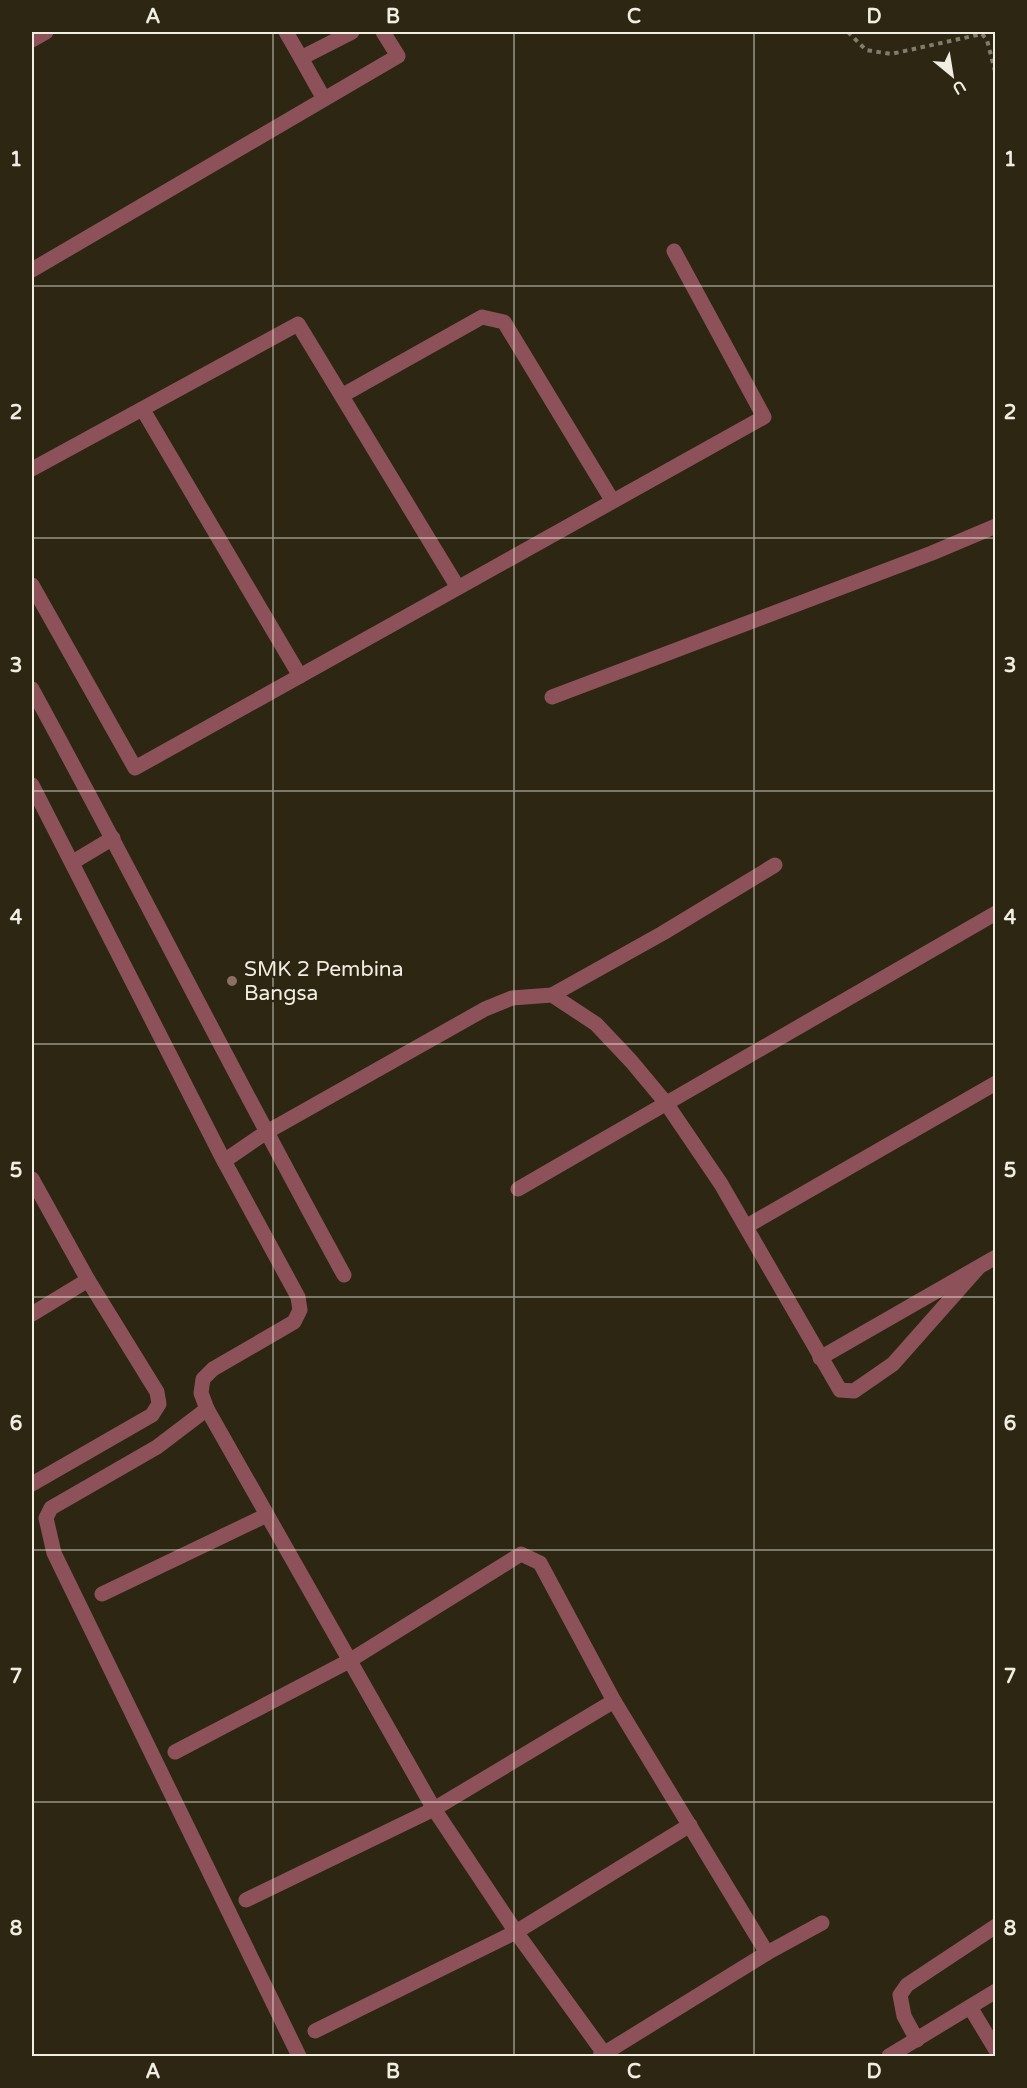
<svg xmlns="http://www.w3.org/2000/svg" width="1027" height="2088" viewBox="0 0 1027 2088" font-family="'Varela Round',sans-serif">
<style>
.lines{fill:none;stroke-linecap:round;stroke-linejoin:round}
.path{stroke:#817c6c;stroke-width:4;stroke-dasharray:4.5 4.5;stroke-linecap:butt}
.street{stroke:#8d5259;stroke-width:15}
.grid{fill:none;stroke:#f1ede1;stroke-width:1.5;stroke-opacity:0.55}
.education-dot{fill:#8d6e63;stroke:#2c2613;stroke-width:2}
.labels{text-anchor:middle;stroke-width:4.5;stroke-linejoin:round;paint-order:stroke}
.poi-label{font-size:21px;fill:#f1ede1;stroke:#2c2613;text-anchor:start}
.neatline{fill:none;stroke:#f1ede1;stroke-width:2}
.grid-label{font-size:20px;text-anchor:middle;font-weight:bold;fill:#f1ede1}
</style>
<rect width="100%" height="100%" fill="#2c2613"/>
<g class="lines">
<polyline class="path" points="848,32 866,50 891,54 982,34 987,40 996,75"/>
<g class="street">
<polyline points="286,32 301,58"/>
<polyline points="32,40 46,32"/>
<polyline points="324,99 301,58 352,32"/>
<polyline points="32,270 398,56 383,32"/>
<polyline points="343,395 482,317 504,322 612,500"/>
<polyline points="143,410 300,676"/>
<polyline points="32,469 298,324 457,586"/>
<polyline points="32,585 135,768 764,417 674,251"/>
<path d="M32,689C138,883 237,1081 344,1275"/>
<polyline points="552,697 932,553 996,526"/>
<polyline points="32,785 224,1161 298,1297 300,1310 294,1322 213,1369 203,1379 201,1393 207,1409 157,1447 51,1508 46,1518 54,1553 299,2056"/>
<polyline points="73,862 113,838"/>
<polyline points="552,995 663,933 775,865"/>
<polyline points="224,1161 265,1133 485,1009 512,998 552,995 596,1024 631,1061 666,1103 721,1184 840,1390 854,1391 893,1364 978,1268"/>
<polyline points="32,1179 88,1280 32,1314"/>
<polyline points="518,1189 996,913"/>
<polyline points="747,1226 996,1083"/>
<polyline points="820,1358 996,1257"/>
<polyline points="207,1409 434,1809 516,1932 606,2056"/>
<polyline points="32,1484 152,1415 159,1404 157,1392 88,1280"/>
<polyline points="102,1594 267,1515"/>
<polyline points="175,1752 349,1661 521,1554 540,1563 614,1701 767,1953"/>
<polyline points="246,1900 434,1809 614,1701"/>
<polyline points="970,2007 996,2050"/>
<polyline points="315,2031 516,1932 690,1825"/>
<polyline points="917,2040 904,2016 900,1995 907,1985 996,1926"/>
<polyline points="600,2056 767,1953 822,1923"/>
<polyline points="889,2056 996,1991"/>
</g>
</g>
<path class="grid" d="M273,32V2056M514,32V2056M754,32V2056M32,286H996M32,538H996M32,791H996M32,1044H996M32,1297H996M32,1550H996M32,1802H996"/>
<circle class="education-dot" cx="232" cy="981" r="6"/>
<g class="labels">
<g class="poi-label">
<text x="244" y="976">SMK 2 Pembina<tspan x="244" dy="24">Bangsa</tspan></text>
</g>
</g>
<rect width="1027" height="2088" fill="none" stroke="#2c2613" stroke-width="66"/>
<g transform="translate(952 75) rotate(150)" stroke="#2c2613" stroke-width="4.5" paint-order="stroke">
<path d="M0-4.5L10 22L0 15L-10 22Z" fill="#f1ede1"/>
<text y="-9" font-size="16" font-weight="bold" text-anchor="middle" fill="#f1ede1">U</text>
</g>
<rect x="33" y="33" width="961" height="2022" class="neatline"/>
<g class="grid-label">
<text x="153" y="23">A</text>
<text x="393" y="23">B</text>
<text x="634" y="23">C</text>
<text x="874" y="23">D</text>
<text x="16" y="166">1</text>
<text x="1010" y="166">1</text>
<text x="16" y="419">2</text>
<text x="1010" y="419">2</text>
<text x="16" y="672">3</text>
<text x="1010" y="672">3</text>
<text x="16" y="924">4</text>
<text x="1010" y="924">4</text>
<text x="16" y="1177">5</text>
<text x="1010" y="1177">5</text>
<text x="16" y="1430">6</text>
<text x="1010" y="1430">6</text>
<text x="16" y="1683">7</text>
<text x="1010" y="1683">7</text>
<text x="16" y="1935">8</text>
<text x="1010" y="1935">8</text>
<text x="153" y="2078">A</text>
<text x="393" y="2078">B</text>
<text x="634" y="2078">C</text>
<text x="874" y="2078">D</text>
</g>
</svg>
